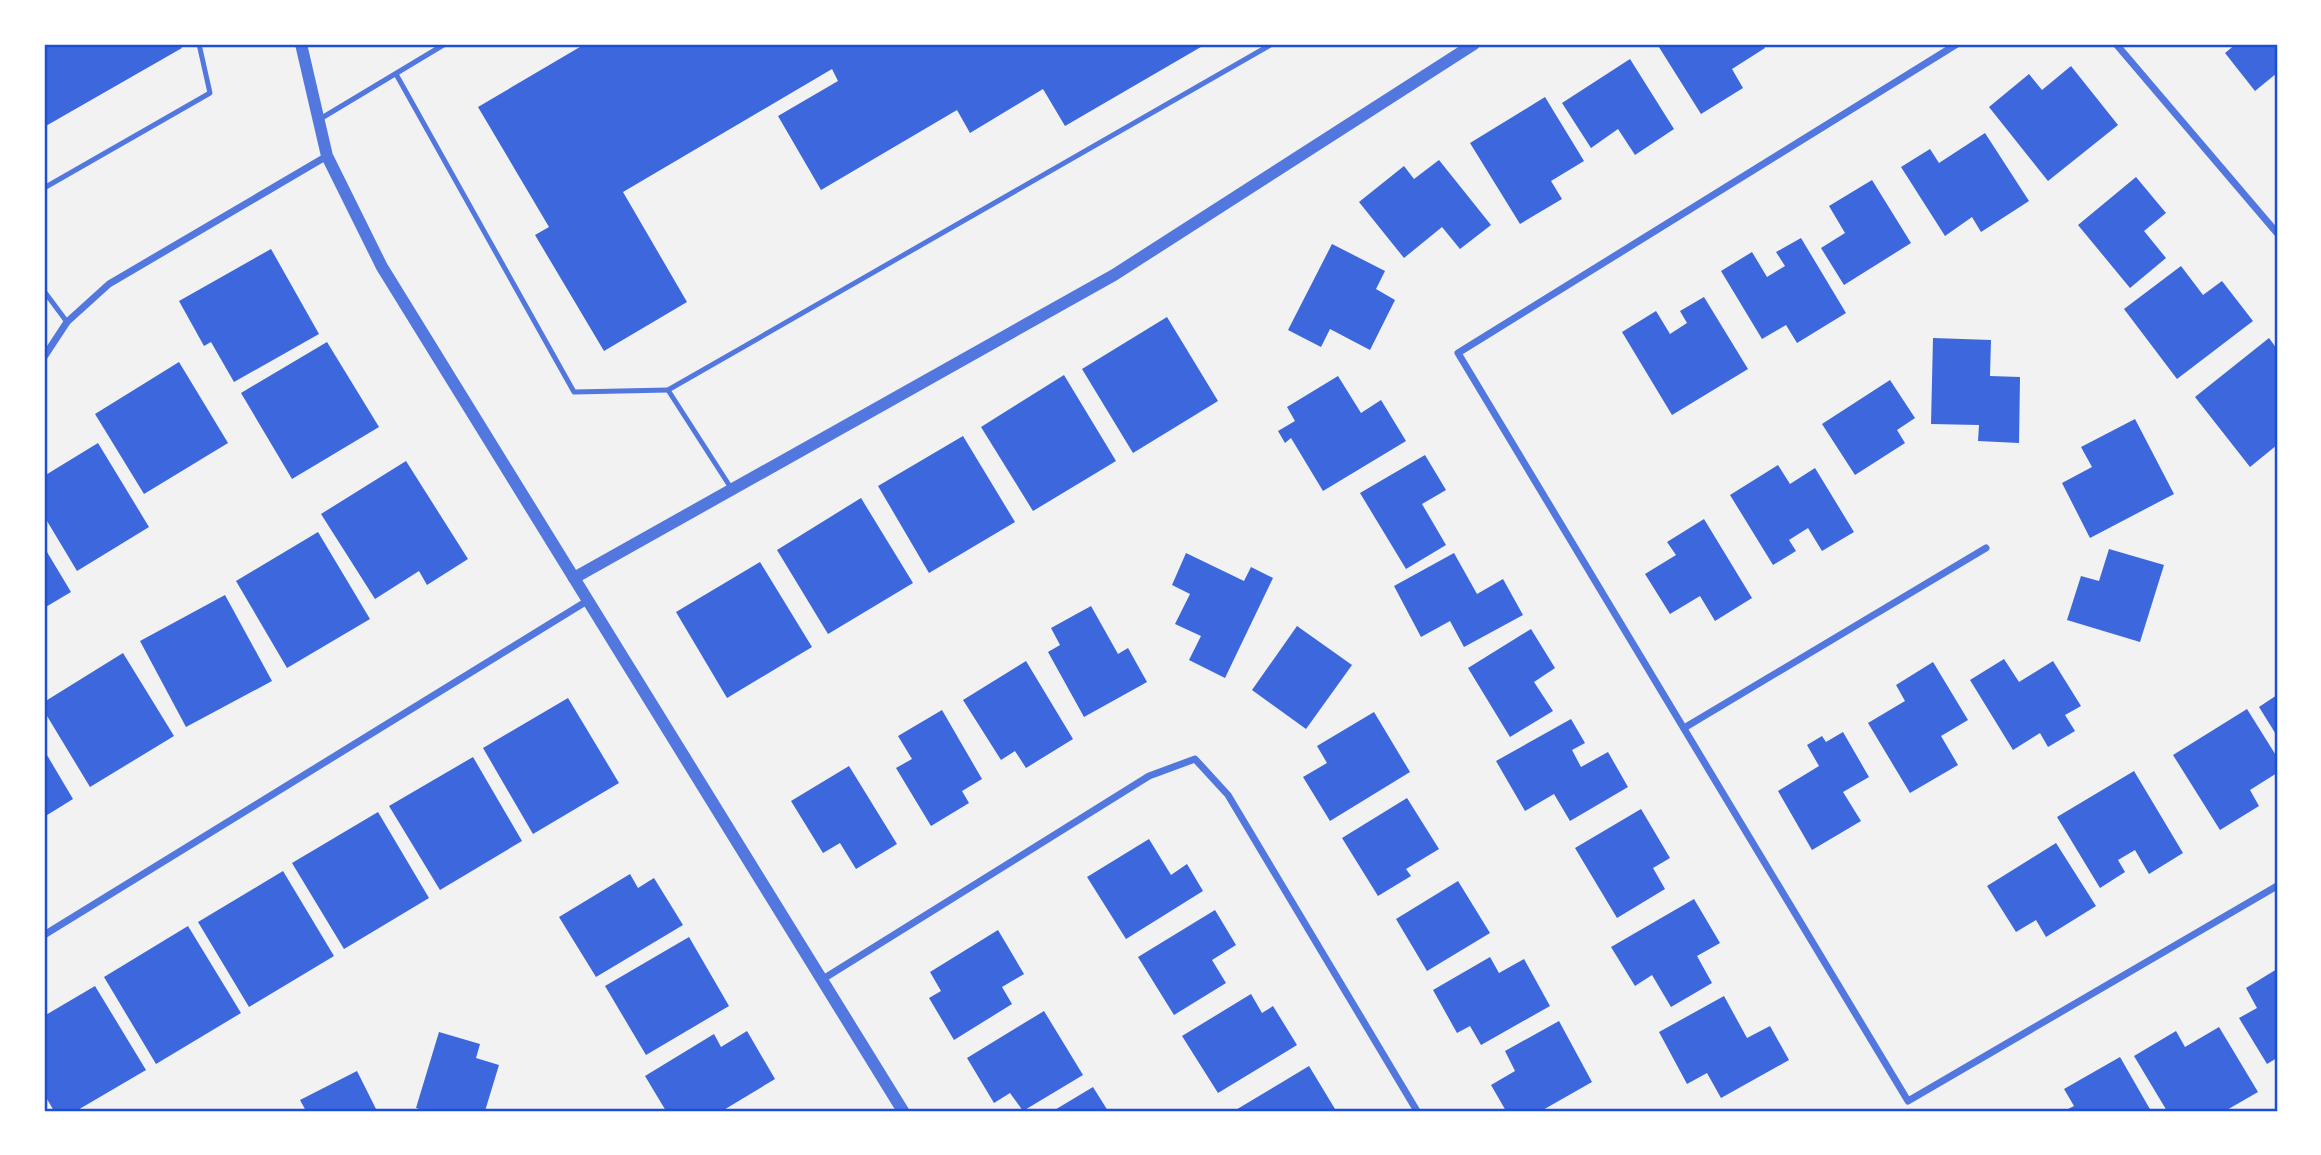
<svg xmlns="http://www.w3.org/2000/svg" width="2321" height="1155" viewBox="0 0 2321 1155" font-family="'Fira Sans Condensed',sans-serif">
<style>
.building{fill:#3d67dc}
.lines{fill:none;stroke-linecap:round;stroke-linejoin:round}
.service{stroke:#5277de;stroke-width:5}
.minor{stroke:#5277de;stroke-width:7}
.tertiary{stroke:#5277de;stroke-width:12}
.neatline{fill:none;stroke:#1d4ed8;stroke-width:2.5}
</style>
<rect width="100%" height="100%" fill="#f2f2f2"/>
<g class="building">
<polygon points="44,44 179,44 182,48 44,127"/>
<polygon points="585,44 1206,44 1065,126 1043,89 970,133 957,110 821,190 778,116 838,81 832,69 623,192 687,302 604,351 535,235 549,227 478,107"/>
<polygon points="1657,44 1762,44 1765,48 1732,69 1743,88 1701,114"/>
<polygon points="2236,44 2277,44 2277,73 2255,91 2225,53"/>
<polygon points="1630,59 1674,129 1635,155 1618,129 1591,148 1562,103"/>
<polygon points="2071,66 2118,125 2048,181 1989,107 2029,74 2042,90"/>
<polygon points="1545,97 1584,161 1551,181 1562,199 1520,224 1470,143"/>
<polygon points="1985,133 2029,201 1981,232 1972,217 1945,236 1901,167 1930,149 1939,163"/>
<polygon points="1439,160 1491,225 1460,249 1442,227 1404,258 1359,202 1404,166 1414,179"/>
<polygon points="2136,177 2166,213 2144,231 2166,258 2130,288 2078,225"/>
<polygon points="1872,180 1911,243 1844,285 1821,248 1845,233 1829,206"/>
<polygon points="1801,238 1846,313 1797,343 1786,325 1762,339 1721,271 1752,252 1767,277 1785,266 1776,252"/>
<polygon points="1332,244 1385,271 1376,289 1395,300 1370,350 1330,329 1321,347 1288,330"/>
<polygon points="271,249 319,334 234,382 211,342 204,346 179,301"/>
<polygon points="2181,266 2203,295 2222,281 2253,321 2177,379 2124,309"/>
<polygon points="1704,297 1748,369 1672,415 1622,332 1656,311 1670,334 1687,323 1680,311"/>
<polygon points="1167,317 1218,401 1133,453 1082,369"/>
<polygon points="1933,338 1991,340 1990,376 2020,377 2019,443 1978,441 1979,425 1931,424"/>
<polygon points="2269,338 2277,349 2277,445 2250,467 2195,397"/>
<polygon points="327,342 379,427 292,479 241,393"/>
<polygon points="179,362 228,443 144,494 95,414"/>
<polygon points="1064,375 1116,461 1033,511 981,427"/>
<polygon points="1338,376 1361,413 1381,400 1406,441 1323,491 1291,438 1285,443 1278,431 1295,421 1287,407"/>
<polygon points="1890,380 1915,418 1897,430 1905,443 1855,475 1822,424"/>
<polygon points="2135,419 2174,494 2090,538 2062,483 2092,467 2081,447"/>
<polygon points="963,436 1015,522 929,573 878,486"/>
<polygon points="98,443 149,527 77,571 44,516 44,476"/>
<polygon points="1425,455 1446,490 1422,504 1446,545 1406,569 1360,493"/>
<polygon points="406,461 468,559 427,585 419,571 375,599 321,514"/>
<polygon points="1778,465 1790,484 1815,468 1854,532 1822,551 1808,528 1789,540 1796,551 1773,565 1730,495"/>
<polygon points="861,498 913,583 828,634 777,550"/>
<polygon points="1704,519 1752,598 1715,621 1700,596 1670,614 1645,574 1676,555 1667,542"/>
<polygon points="318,532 370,619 287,668 236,581"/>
<polygon points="44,547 71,592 44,608"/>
<polygon points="2109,549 2164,565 2140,642 2067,620 2081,576 2099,581"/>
<polygon points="1186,553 1244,581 1251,567 1273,578 1225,678 1189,660 1201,636 1175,624 1190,594 1172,585"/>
<polygon points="1454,553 1477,594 1503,579 1523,615 1464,647 1450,621 1421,637 1394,586"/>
<polygon points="760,562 812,647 727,698 676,612"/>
<polygon points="225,595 272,681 186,727 140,641"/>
<polygon points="1091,606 1118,654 1128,648 1147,682 1084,717 1048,652 1060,645 1051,628"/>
<polygon points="1297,626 1352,665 1306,729 1252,690"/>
<polygon points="1531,629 1555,668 1534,682 1553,711 1510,737 1468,668"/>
<polygon points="123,653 174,736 90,787 44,711 44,702"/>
<polygon points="2004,659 2019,682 2053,661 2081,706 2065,715 2075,731 2048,747 2040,733 2013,750 1970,680"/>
<polygon points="1026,661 1073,739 1026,768 1015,751 1001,760 963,700"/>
<polygon points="1933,662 1968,720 1941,736 1958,765 1910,793 1868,723 1905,701 1896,685"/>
<polygon points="2277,695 2277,736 2259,707"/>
<polygon points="568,698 619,783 533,834 483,748"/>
<polygon points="2247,709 2277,757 2277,773 2250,790 2259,806 2220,830 2173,755"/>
<polygon points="942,710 982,779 962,791 969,803 931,826 896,768 912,759 898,736"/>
<polygon points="1374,712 1410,772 1330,821 1303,777 1327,763 1317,746"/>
<polygon points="1571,719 1585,743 1572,750 1581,767 1608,752 1628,787 1570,821 1554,794 1525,811 1496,761"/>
<polygon points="1843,732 1869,777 1843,792 1861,821 1812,850 1778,791 1819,766 1807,745 1822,736 1826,742"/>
<polygon points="44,750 73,799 44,817"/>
<polygon points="473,757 522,841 440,890 389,806"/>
<polygon points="849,766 897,844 856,869 840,843 823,853 791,801"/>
<polygon points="2134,771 2183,853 2149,874 2135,850 2118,860 2125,872 2100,888 2057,817"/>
<polygon points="1407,798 1439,849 1406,869 1411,876 1378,896 1342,838"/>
<polygon points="1641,809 1670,858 1653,868 1665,889 1617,918 1575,848"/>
<polygon points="378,812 429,898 344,949 292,863"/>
<polygon points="1149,839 1171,875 1187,864 1203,891 1126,939 1087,877"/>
<polygon points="2056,843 2096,906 2046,937 2036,920 2016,932 1987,886"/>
<polygon points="283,871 334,956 249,1007 198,922"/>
<polygon points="630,874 638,888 654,878 683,925 596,977 559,917"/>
<polygon points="1458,881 1490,933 1427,971 1396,919"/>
<polygon points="1694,899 1720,943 1697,956 1712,983 1671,1007 1652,975 1635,986 1611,947"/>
<polygon points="1215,910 1236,945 1212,960 1226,983 1174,1015 1138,957"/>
<polygon points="188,926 241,1013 156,1064 104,977"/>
<polygon points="998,930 1024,974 1002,987 1012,1004 954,1040 929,998 941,991 930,972"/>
<polygon points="689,937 729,1006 646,1055 605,986"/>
<polygon points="1490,957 1499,973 1524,959 1550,1006 1481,1045 1470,1026 1457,1033 1433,990"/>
<polygon points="2277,969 2277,1058 2267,1064 2239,1018 2257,1008 2246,988"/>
<polygon points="95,986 146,1070 76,1111 54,1111 44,1094 44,1016"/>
<polygon points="1251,994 1262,1013 1273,1006 1297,1045 1218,1093 1182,1036"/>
<polygon points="1724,996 1747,1038 1770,1026 1789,1060 1721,1098 1707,1073 1687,1084 1659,1032"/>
<polygon points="1044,1011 1083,1075 1023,1111 1010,1093 994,1103 967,1058"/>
<polygon points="1559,1021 1592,1082 1541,1111 1506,1111 1491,1085 1515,1071 1505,1051"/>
<polygon points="2219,1027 2258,1092 2225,1111 2167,1111 2134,1056 2176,1031 2185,1047"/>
<polygon points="747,1031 775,1079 722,1111 666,1111 645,1076 714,1034 721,1047"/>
<polygon points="439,1032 480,1044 476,1058 499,1065 485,1111 426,1111 416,1108"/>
<polygon points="2120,1057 2151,1111 2064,1111 2074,1106 2064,1089"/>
<polygon points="1309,1066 1335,1109 1234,1111"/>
<polygon points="357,1071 377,1111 306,1111 300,1100"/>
<polygon points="1093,1087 1108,1111 1053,1111"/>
</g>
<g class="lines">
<g class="service">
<polyline points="396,74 574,392 668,390"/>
<polyline points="320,119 445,44"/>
<polyline points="44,188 210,93 199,44"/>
<polyline points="44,291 67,322"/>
<polyline points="731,488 668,390 1272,44"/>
</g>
<g class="minor">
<polyline points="1957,44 1458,353 1908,1101 2277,886"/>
<polyline points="2116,44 2277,233"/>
<polyline points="44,357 67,322 109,284 327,156"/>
<polyline points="1684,728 1986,548"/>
<polyline points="44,935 587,601"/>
<polyline points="823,979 1149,776 1195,759 1228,795 1417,1111"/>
</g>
<g class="tertiary">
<polyline points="301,44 327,156 382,267 903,1111"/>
<polyline points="574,578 1114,275 1474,44"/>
</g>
</g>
<rect width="2321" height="1155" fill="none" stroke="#ffffff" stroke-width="91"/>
<rect x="46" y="46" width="2230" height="1064" class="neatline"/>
</svg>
